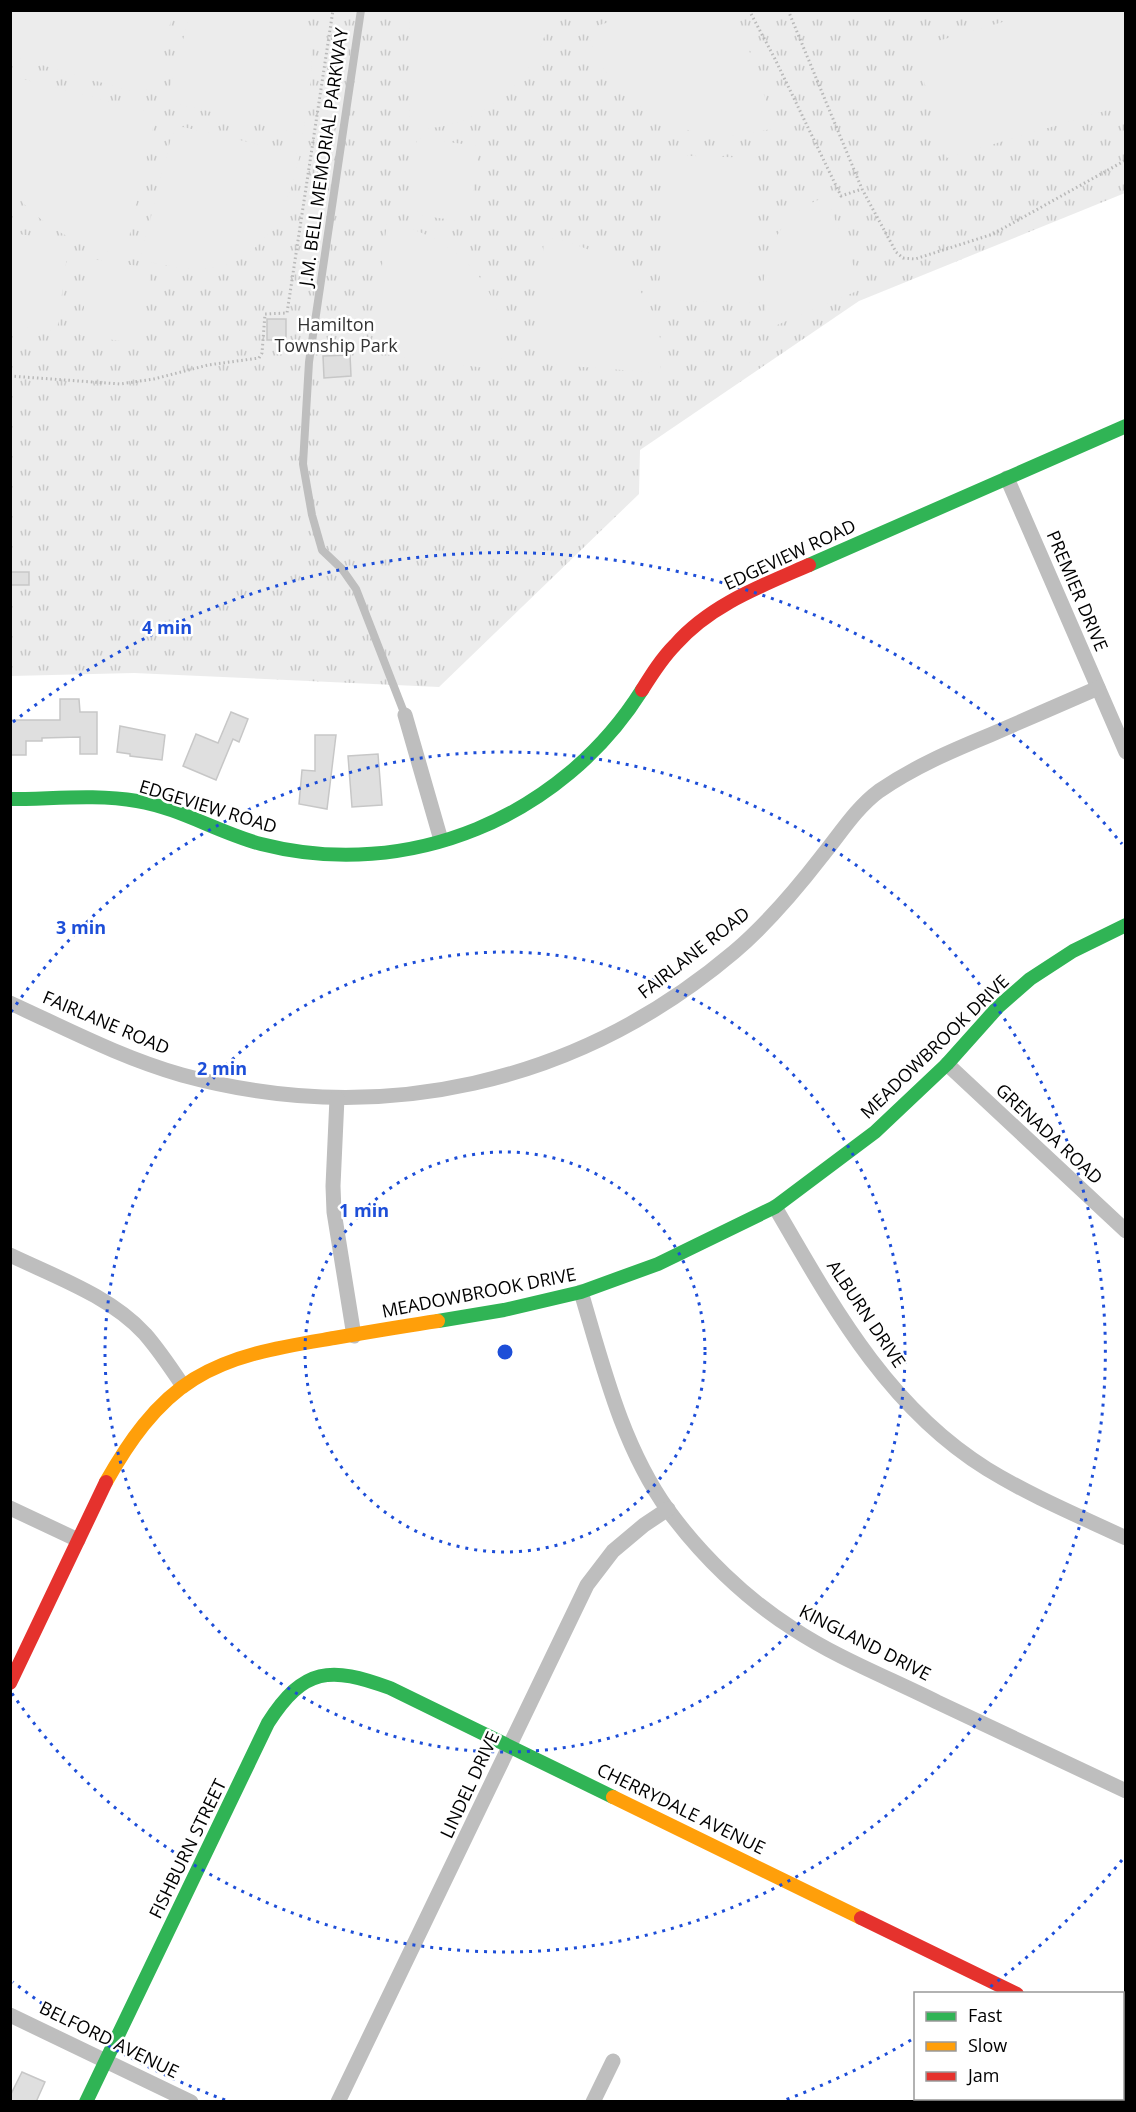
<svg xmlns="http://www.w3.org/2000/svg" width="1136" height="2112" viewBox="0 0 1136 2112" font-family="'Open Sans',sans-serif">
<style>
.park{fill:url(#park-tufts)}
.garden{fill:#ececec}
.building{fill:#dfdfdf;stroke:#c7c7c7;stroke-width:1.5}
.lines{fill:none;stroke-linecap:round;stroke-linejoin:round}
.path{stroke:#b9b9b9;stroke-width:3;stroke-dasharray:1.5 3;stroke-linecap:butt}
.lane{stroke:#bebebe;stroke-width:8}
.street{stroke:#bebebe;stroke-width:15}
.fast{stroke:#30b455;stroke-width:14}
.slow{stroke:#ff9f0a;stroke-width:14}
.jam{stroke:#e5322d;stroke-width:14}
.ring{fill:none;stroke:#1d4ed8;stroke-width:3;stroke-dasharray:3 6}
.labels{text-anchor:middle;stroke-width:5;stroke-linejoin:round;paint-order:stroke}
.street-label{font-size:18px;fill:#000;stroke:#fff}
.park-label{font-size:18px;fill:#333;stroke:#fff}
.centre{fill:#1d4ed8;stroke:#fff;stroke-width:3}
.ring-label{font-size:18px;text-anchor:middle;font-weight:bold;fill:#1d4ed8;stroke:#fff;stroke-width:5;stroke-linejoin:round;paint-order:stroke}
</style>
<defs>
<pattern id="park-tufts" width="24" height="20" patternUnits="userSpaceOnUse" patternTransform="scale(1.5)"><rect width="24" height="20" fill="#ececec"/><path d="M3 7l-1-3M5 7V3M7 7l1-3M15 17l-1-3M17 17v-4M19 17l1-3" fill="none" stroke="#c9c9c9"/></pattern>
</defs>
<rect width="100%" height="100%" fill="#fff"/>
<polygon class="park" points="10,11 1125,11 1125,193 859,301 640,450 639,494 439,687 134,673 11,676"/>
<g class="garden">
<path d="M647,10L736,11L775,128C755,133 735,137 715,135C656,130 601,87 587,29Z"/>
<polygon points="10,11 11,10 174,11 151,88 137,93 11,56"/>
<path d="M191,11H298C321,46 309,95 303,134L178,104L169,90Z"/>
<path d="M410,11V10L551,11C540,78 480,134 409,128Z"/>
<polygon points="1040,11 1125,11 1125,105 947,158 914,48"/>
<path d="M11,76L147,111L154,123L125,256C76,245 42,228 11,189Z"/>
<path d="M183,127L300,154C287,216 259,275 185,268C170,267 155,263 140,260L172,134Z"/>
<polygon points="417,138 479,146 469,222 408,214"/>
<polygon points="664,155 757,158 751,303 659,300"/>
<path d="M826,197L860,282L857,291L770,328C753,276 769,215 826,197Z"/>
<path d="M387,222C460,237 513,292 500,370L382,354L373,345Z"/>
<polygon points="11,233 69,241 57,331 11,325"/>
<path d="M544,237C612,246 671,299 660,373L545,364L537,355Z"/>
<polygon points="91,259 151,268 140,344 80,335"/>
</g>
<g class="building">
<rect x="267" y="319" width="19" height="21"/>
<polygon points="350,355 351,376 324,378 323,356"/>
<rect x="10" y="572" width="19" height="13"/>
<polygon points="60,699 79,699 80,712 97,712 97,754 80,754 80,737 42,738 42,741 26,741 26,755 10,755 10,720 60,720"/>
<polygon points="231,712 248,719 239,742 233,739 216,780 183,766 196,734 218,743"/>
<polygon points="120,726 165,735 162,760 130,756 130,754 117,752"/>
<polygon points="315,735 336,735 327,809 299,804 302,770 315,771"/>
<polygon points="378,754 382,805 352,807 348,756"/>
<polygon points="22,2072 45,2082 36,2102 10,2102 10,2096"/>
</g>
<g class="lines">
<g class="path">
<polyline points="749,10 775,59 841,196 862,189"/>
<polyline points="788,10 862,189 896,252 903,258 915,259 993,234 1126,160"/>
<polyline points="10,376 120,384 154,379 208,365 259,358 262,353 265,314 287,313 333,10"/>
</g>
<polyline class="lane" points="361,10 309,362 303,464 312,515 322,550 342,569 356,589 405,715"/>
<g class="street">
<polyline points="1007,478 1126,752"/>
<polyline points="405,715 441,840"/>
<path d="M10,1003C67,1029 122,1058 182,1075C380,1129 578,1084 734,952C768,923 795,891 822,856C840,834 856,808 879,791C914,767 951,751 990,735C1026,719 1062,704 1098,688"/>
<polyline points="947,1064 1126,1231"/>
<polyline points="337,1098 333,1186 334,1212 354,1336"/>
<path d="M775,1207C832,1305 887,1407 987,1469C1031,1496 1079,1516 1126,1538"/>
<path d="M10,1255C56,1277 110,1296 145,1334C159,1350 171,1368 183,1386"/>
<path d="M581,1292C603,1366 622,1446 668,1510C701,1555 745,1598 792,1628C837,1658 889,1678 937,1702C1000,1732 1063,1761 1126,1791"/>
<polyline points="10,1508 78,1540"/>
<polyline points="10,2015 191,2102"/>
<polyline points="1122,2044 1126,2046"/>
<polyline points="338,2102 587,1585 613,1551 644,1525 668,1509"/>
<polyline points="593,2102 613,2061"/>
</g>
<g class="fast">
<polyline points="809,565 1126,426"/>
<path d="M10,799C52,799 96,794 137,801C180,808 219,833 261,844C409,882 562,817 642,690"/>
<polyline points="438,1321 504,1310 581,1292 658,1264 775,1207 875,1132 947,1064 998,1007 1030,979 1073,951 1126,925"/>
<path d="M86,2102L268,1723C304,1667 330,1666 390,1688L613,1797"/>
</g>
<g class="slow">
<path d="M106,1482C128,1443 155,1403 194,1379C236,1353 287,1346 334,1338C369,1332 404,1326 438,1321"/>
<polyline points="613,1797 861,1918"/>
</g>
<g class="jam">
<path d="M642,690C652,674 662,658 675,645C710,605 761,586 809,565"/>
<polyline points="10,1683 106,1482"/>
<polyline points="861,1918 1017,1994"/>
</g>
</g>
<g class="ring">
<circle cx="505" cy="1352" r="200"/>
<circle cx="505" cy="1352" r="400"/>
<path d="M11 1012A600 600 0 1 1 11 1692"/>
<path d="M1122 1860A799 799 0 0 1 986 1990M911 2040A799 799 0 0 1 785 2100M225 2100A799 799 0 0 1 13 1982M13 722A799 799 0 0 1 1122 844"/>
</g>
<g class="labels">
<g class="street-label">
<text transform="translate(324 157) rotate(-82)" y="6">J.M. BELL MEMORIAL PARKWAY</text>
<text transform="translate(790 555) rotate(-25)" y="6">EDGEVIEW ROAD</text>
<text transform="translate(1077 591) rotate(67)" y="6">PREMIER DRIVE</text>
<text transform="translate(208 807) rotate(17)" y="6">EDGEVIEW ROAD</text>
<text transform="translate(694 953) rotate(-38)" y="6">FAIRLANE ROAD</text>
<text transform="translate(106 1023) rotate(23)" y="6">FAIRLANE ROAD</text>
<text transform="translate(935 1047) rotate(-44)" y="6">MEADOWBROOK DRIVE</text>
<text transform="translate(1049 1134) rotate(43)" y="6">GRENADA ROAD</text>
<text transform="translate(479 1293) rotate(-11)" y="6">MEADOWBROOK DRIVE</text>
<text transform="translate(866 1314) rotate(56)" y="6">ALBURN DRIVE</text>
<text transform="translate(865 1643) rotate(27)" y="6">KINGLAND DRIVE</text>
<text transform="translate(470 1785) rotate(-65)" y="6">LINDEL DRIVE</text>
<text transform="translate(681 1809) rotate(26)" y="6">CHERRYDALE AVENUE</text>
<text transform="translate(188 1849) rotate(-64)" y="6">FISHBURN STREET</text>
<text transform="translate(109 2040) rotate(26)" y="6">BELFORD AVENUE</text>
</g>
<g class="park-label">
<text x="336" y="331">Hamilton<tspan x="336" dy="21">Township Park</tspan></text>
</g>
</g>
<circle cx="505" cy="1352" r="9" class="centre"/>
<g class="ring-label">
<text x="167" y="634">4 min</text>
<text x="81" y="934">3 min</text>
<text x="222" y="1075">2 min</text>
<text x="364" y="1217">1 min</text>
</g>
<rect width="1136" height="2112" fill="none" stroke="#000000" stroke-width="24"/>
<rect x="914" y="1992" width="210" height="108" fill="#ffffff" stroke="#999999" stroke-width="1.5"/>
<rect x="926" y="2012" width="30" height="9" fill="#30b455" stroke="#999999" stroke-width="1.5"/>
<text x="968" y="2022" font-size="18" fill="#000000">Fast</text>
<rect x="926" y="2042" width="30" height="9" fill="#ff9f0a" stroke="#999999" stroke-width="1.5"/>
<text x="968" y="2052" font-size="18" fill="#000000">Slow</text>
<rect x="926" y="2072" width="30" height="9" fill="#e5322d" stroke="#999999" stroke-width="1.5"/>
<text x="968" y="2082" font-size="18" fill="#000000">Jam</text>
</svg>
